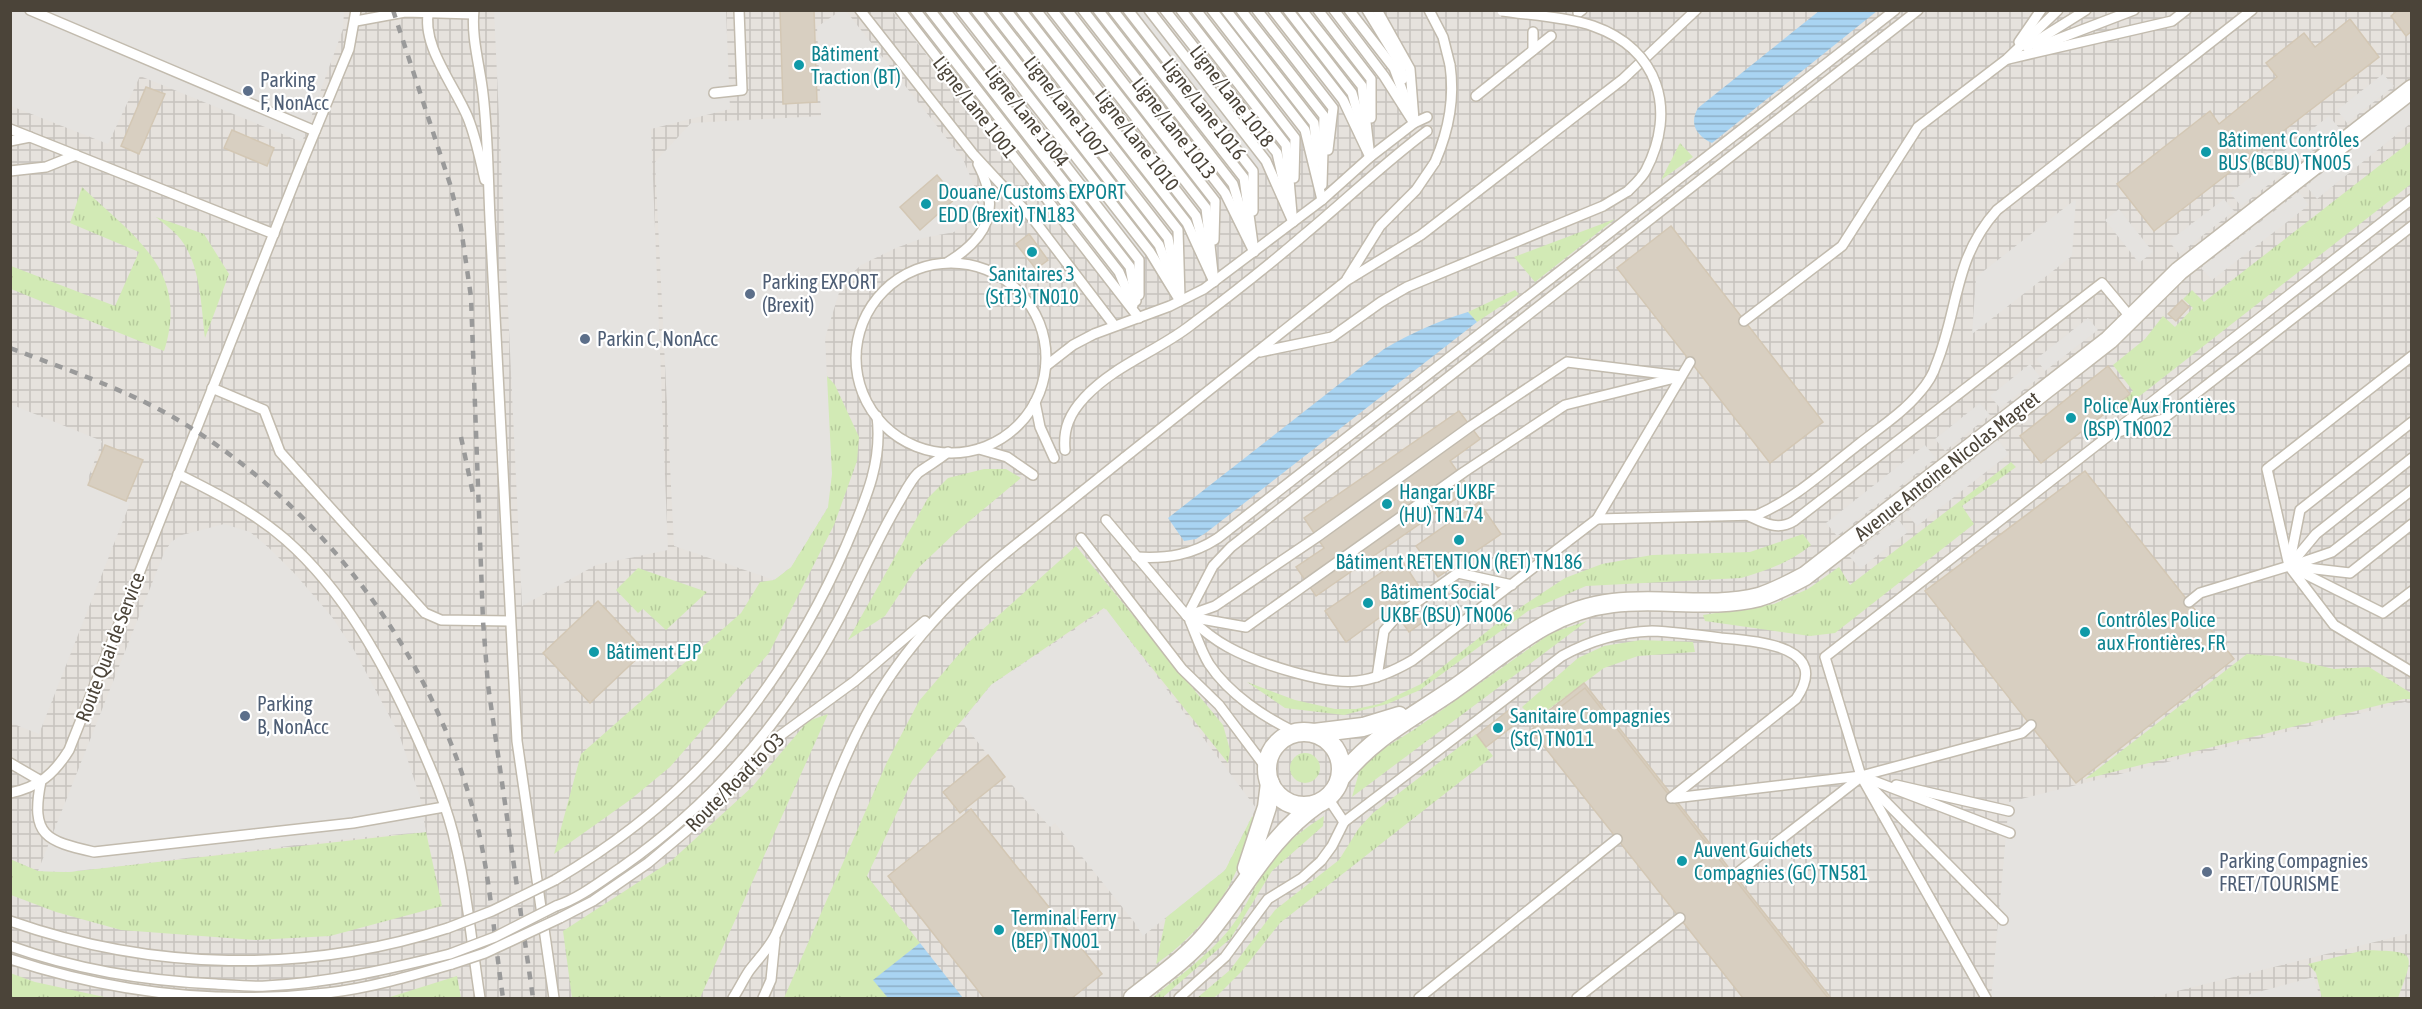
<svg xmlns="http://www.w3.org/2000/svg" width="2422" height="1009" viewBox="0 0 2422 1009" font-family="'Asap Condensed',sans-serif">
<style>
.industrial{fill:url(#industrial-grid)}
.grass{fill:url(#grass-tufts)}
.parking{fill:#e5e3e0}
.water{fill:url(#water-rules)}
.building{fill:#d8cfc1;stroke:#d3c7b4;stroke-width:1.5}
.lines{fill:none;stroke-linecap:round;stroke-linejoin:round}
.service-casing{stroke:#c2bbae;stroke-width:12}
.minor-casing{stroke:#c2bbae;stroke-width:21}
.service{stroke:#fff;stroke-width:9}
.minor{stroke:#fff;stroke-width:18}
.rail{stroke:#9a9a9a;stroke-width:4.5;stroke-dasharray:8 8;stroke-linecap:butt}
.service-bridge-casing{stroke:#c2bbae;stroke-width:12;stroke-linecap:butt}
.service-bridge{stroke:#fff;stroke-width:9}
.culture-dot{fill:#0f9aa8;stroke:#fff;stroke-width:2}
.service-dot{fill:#5c6f8a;stroke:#fff;stroke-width:2}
.labels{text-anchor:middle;stroke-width:4.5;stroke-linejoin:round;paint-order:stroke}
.culture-label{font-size:20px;fill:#0d838f;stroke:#fff;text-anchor:start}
.service-label{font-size:20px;fill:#4e5e75;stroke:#fff;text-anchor:start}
.street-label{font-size:20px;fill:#4b4439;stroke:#fff}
</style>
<defs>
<pattern id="industrial-grid" width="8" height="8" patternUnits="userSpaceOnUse" patternTransform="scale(1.5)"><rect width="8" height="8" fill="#e6e2dd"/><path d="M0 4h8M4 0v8" fill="none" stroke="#c7c3be"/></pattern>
<pattern id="grass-tufts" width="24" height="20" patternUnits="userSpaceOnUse" patternTransform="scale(1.5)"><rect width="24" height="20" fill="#d2eab5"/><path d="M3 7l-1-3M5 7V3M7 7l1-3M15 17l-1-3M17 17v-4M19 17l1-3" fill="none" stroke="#b6ca9c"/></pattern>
<pattern id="water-rules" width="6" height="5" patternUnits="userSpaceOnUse" patternTransform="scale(1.5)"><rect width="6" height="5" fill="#a9d4f2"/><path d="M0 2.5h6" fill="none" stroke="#8caec5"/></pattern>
</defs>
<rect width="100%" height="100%" fill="#f6f3ec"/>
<rect class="industrial" x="11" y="11" width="2400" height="987"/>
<g class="grass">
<polygon points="2411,141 2411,184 2123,409 2119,403 2133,391 2113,365 2145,339 2163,316 2175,327 2193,308 2183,299 2192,290 2204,302"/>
<polygon points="1680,143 1693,157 1661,180"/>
<path d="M82,187C134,237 190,270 164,351L11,289V266L115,306L139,252L70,223Z"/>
<path d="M156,217L204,234L229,274L205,338C201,306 201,261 177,235C171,229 163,223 156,217Z"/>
<polygon points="1615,219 1535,282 1514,257"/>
<polygon points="1515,290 1519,294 1477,322 1468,312"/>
<polygon points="827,376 835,385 859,437 857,461 834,525 769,653 670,767 630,800 554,854 581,754 741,613 760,582 774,580 791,567 828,507"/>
<polygon points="2011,462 2016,467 1962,506 1974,524 1835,633 1810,636 1705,621 1703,615 1774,604 1808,589 1839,567 1850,585"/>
<polygon points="984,469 1006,469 1021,478 955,533 914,572 885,616 848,640 928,498 948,478"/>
<path d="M1803,534L1811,545C1791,562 1766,571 1741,578L1586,586L1528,611L1420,690L1387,704L1344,715L1285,708L1247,682L1295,700L1335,709H1356L1379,704L1421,684L1500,621L1565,578L1602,564L1652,555L1750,552Z"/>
<polygon points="1076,546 1223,725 1230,750 1228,763 1104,608 991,685 912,781 867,876 920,943 874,980 888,998 784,998 887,762 919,701 971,640"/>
<polygon points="638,568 707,592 666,630 643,609 638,613 616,590"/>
<polygon points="1587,621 1352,797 1360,769 1370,757 1415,729 1551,633"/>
<polygon points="1641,640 1693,642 1695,652 1638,656 1604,668 1534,720 1522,707 1578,658 1604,646"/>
<polygon points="2247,654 2277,656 2334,669 2369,667 2411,693 2411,699 2404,699 2085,779"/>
<polygon points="828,714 700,998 572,998 563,931 671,861 752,787 808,721"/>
<polygon points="1476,734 1493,756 1280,923 1241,972 1219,994 1213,998 1197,998 1230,970 1275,910 1339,860 1359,828 1373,813"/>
<circle cx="1305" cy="768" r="15"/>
<path d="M1252,816L1255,821C1248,840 1242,860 1233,878C1218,910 1185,944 1156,964L1166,917L1225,870Z"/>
<path d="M1324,816L1323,826L1272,871L1231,938L1162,998H1152C1178,977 1206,957 1228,931C1243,913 1252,891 1264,872C1278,848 1301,831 1324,816Z"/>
<polygon points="426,832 442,906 330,936 255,940 121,930 56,912 11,895 10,859 38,871 68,872"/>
<path d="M2365,950C2416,952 2416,950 2398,998H2322L2316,973L2308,964Z"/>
<polygon points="10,973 35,982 109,998 11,998"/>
<polygon points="457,976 461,998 382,998 387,998"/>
</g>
<g class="parking">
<polygon points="726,10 730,109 651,129 668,550 596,565 522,606 494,11"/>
<polygon points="10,11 344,11 343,29 302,142 140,76 108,144 11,106"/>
<polygon points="840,11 846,11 963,159 975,188 970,219 954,232 923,238 896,248 861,265 842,283 825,338 832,474 828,507 791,567 774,580 674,546 655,162 691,123 821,116 817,27"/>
<polygon points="892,11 1377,11 1387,67 1107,285"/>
<polygon points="2383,74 2394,86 2347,123 2337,110"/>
<polygon points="2411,102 2411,123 2317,199 2306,186"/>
<polygon points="2329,116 2340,129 2241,206 2230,193"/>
<polygon points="2299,192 2309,205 2212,280 2201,268"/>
<polygon points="2076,199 2072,256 1972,334 1976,277"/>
<polygon points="2224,199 2234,211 2179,254 2169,241"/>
<polygon points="2119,209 2153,252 2139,263 2105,220"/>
<polygon points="2088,318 2098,330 2045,371 2036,359"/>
<polygon points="2030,364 2040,377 2000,408 1990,396"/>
<polygon points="1980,403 1990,415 1945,451 1935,439"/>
<polygon points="10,404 102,441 86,484 130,503 39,734 11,723"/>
<polygon points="1998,440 2009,454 1917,526 1906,513"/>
<polygon points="1925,445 1936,458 1837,536 1826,523"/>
<polygon points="1898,519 1908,532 1860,569 1850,557"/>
<polygon points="224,524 250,532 269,548 295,574 332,617 354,650 399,734 420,797 426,832 365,837 68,872 38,871 164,553 171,542 182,535"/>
<polygon points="1106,609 1256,808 1225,870 1143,936 1135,923 1055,823 1050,827 1005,777 962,722 991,685"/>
<polygon points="2405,702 2411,704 2411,933 2149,998 1991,998 2009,802"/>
<polygon points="2314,977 2320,998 2236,998"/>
</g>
<g class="water">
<path d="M1819,11H1877L1712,143C1696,135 1689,124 1698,108Z"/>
<path d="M1468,312L1477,322L1207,532L1196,539L1184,541L1168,518L1384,349C1411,333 1438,321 1468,312Z"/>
<polygon points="920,943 963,998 888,998 873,980"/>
</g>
<g class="building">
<polygon points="780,10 814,10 817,102 783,104"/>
<polygon points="2398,10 2412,10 2412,31 2406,36 2391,16"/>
<polygon points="2350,19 2379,57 2154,231 2117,184 2210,111 2219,124 2277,77 2266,63 2304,33 2315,47"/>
<polygon points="146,87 165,94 139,154 121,146"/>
<polygon points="232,130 274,148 267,166 224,148"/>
<polygon points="937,175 956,198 920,230 900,207"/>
<polygon points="1671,226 1823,422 1770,463 1617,268"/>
<polygon points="1029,234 1048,260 1036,269 1016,244"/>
<polygon points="2182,300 2189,307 2176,321 2168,314"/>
<polygon points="2108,366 2130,394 2041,463 2020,436"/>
<polygon points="1459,411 1480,439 1450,461 1470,489 1316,596 1296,567 1324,548 1304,518"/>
<polygon points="105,445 143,460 126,501 88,485"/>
<polygon points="2085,471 2234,659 2076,783 1925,591"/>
<polygon points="1479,502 1501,534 1438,577 1416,546"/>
<polygon points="1401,559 1420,588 1346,642 1325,611"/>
<polygon points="1407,598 1423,622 1409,632 1392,608"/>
<polygon points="598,601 645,651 590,703 543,653"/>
<polygon points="1584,683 1831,998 1747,998 1532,724"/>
<polygon points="1585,688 1828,998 1743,998 1531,730"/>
<polygon points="1509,710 1518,722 1486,747 1477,735"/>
<polygon points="988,755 1005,777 960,813 943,792"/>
<polygon points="971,809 1102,974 1072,998 984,998 888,876"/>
</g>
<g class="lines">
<defs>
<g id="service">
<polyline points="30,10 315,131"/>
<path d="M429,10C420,44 455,86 468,118C476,138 480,159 485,180"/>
<path d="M474,10C471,38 480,66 483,94C488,136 488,177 490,219L517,741L554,998"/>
<polyline points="860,10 973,154 1034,220 1114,325"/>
<polyline points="900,10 1139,318"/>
<polyline points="915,10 1119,272 1133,305"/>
<polyline points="930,10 1130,267 1136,301"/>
<polyline points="945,10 1139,260 1139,295"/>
<polyline points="961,10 1150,252 1180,301"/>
<polyline points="976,10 1159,245 1173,282"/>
<polyline points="991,10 1168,238 1175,275"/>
<polyline points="1006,10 1178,230 1180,298"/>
<polyline points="1021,10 1187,223 1214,282"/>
<polyline points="1036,10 1196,216 1206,253"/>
<polyline points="1052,10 1206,208 1213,273"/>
<polyline points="1067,10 1215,201 1214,240"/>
<polyline points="1083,10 1225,193 1254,252"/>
<polyline points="1098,10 1233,184 1245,224"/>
<polyline points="1113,10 1244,178 1253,244"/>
<polyline points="1128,10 1253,171 1253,211"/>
<polyline points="1149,10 1266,161 1293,222"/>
<polyline points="1165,10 1277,153 1287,197"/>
<polyline points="1181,10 1286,145 1292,214"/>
<polyline points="1196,10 1295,138 1294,178"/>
<polyline points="1212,10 1305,130 1322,200"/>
<polyline points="1226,10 1314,123 1318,161"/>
<polyline points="1241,10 1324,116 1322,185"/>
<polyline points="1257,10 1333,108 1328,150"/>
<polyline points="1273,10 1343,100 1370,157"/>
<polyline points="1288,10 1352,93 1363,131"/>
<polyline points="1302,10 1362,86 1369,149"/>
<polyline points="1318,10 1371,79 1371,118"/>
<polyline points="1334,10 1384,76 1414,123"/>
<polyline points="1349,10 1394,68 1407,103"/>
<polyline points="1367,10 1400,64 1403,79"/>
<polyline points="1377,10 1410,69 1414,120"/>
<polyline points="1429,10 1443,37 1450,65"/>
<polyline points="1578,13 1582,10"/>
<polyline points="356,21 405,12 473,14"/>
<polyline points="2019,42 2041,10"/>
<polyline points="2027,47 2086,10"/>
<polyline points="2037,47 2134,10"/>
<polyline points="1533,50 1533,32"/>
<polyline points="2008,59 2172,21 2186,10"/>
<polyline points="714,93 742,90 739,10"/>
<polyline points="1476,96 1551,36"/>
<polyline points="10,129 274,234"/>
<polyline points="10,141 30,137"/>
<polyline points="10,171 46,167 76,155"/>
<path d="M948,262C989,237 1001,208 978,164"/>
<circle cx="951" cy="358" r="95"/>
<polyline points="1347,279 1380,226 1416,190 1435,162"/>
<polyline points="1744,321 1842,246 1918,127 2007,59 2058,10"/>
<polyline points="1260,352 1332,337 1381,302 1407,287 1603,206 1628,191"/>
<polyline points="1046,366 1073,345 1094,334 1170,306 1204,289 1322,200 1370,157 1414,123 1427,117"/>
<polyline points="212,388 264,410 280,452 425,613 441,620 510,621"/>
<polyline points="1035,402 1040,427 1054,458"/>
<polyline points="2412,422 2300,510 2289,566 2334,625 2412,672"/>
<polyline points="2115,433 2163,419 2412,226"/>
<polyline points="979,449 1007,457 1033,475"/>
<path d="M1065,450C1063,428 1070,413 1085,397C1114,366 1153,353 1187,328C1227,298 1267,267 1305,234C1346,200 1384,163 1427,131"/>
<polyline points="1124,458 1346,281 1421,235 1623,79 1696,10"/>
<path d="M178,474C216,493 254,512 286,540C345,592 384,664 416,735C432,771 448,808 456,846C468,896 472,948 480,998"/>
<path d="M1749,516C1764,523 1778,531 1794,521L2102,283L2132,319"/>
<path d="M1597,519L1757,515C1793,500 1823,472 1854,448C1876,430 1902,414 1920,392C1927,384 1933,375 1936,365C1959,309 1953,259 1997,210L2252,10"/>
<path d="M1106,520L1187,616C1200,628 1213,639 1228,647C1257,663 1324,685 1357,681C1377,679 1396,670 1413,660L1597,519L1690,362"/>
<polyline points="1081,538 1182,669 1219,705 1267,769"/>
<path d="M1136,557C1167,559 1192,555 1218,538L1895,10"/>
<polyline points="2291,564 2316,534 2412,458"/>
<polyline points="2291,566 2332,552 2412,490"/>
<polyline points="2291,567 2383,613 2412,591"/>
<polyline points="2298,567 2350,573 2412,524"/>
<polyline points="2189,602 2200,593 2289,566 2267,469 2412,356"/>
<polyline points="1187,616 1213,566 1231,547 1918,10"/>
<polyline points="1187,616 1215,606 1317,537 1471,426 1567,362 1681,376"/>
<polyline points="1190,617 1246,627 1464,472 1565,405 1675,378"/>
<path d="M1190,621C1196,635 1201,651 1209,664C1229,694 1265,718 1297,733"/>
<polyline points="1377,677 1384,631 1397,616 1458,573 1512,585"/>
<path d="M10,763L41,781C30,836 46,841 94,852L353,823L444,807"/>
<polyline points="1866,778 2010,833"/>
<polyline points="1869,785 2003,920"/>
<polyline points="1896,785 2009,811"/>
<path d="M10,793C39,787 54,774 69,750L299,170L349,49L356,10"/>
<polyline points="1328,798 1344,822"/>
<polyline points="1674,798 1861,776 2022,733 2031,725"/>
<polyline points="1732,877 1861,777"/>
<path d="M555,880C693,799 782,691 846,546C864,503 883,464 877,416"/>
<path d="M556,906C580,898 601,881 622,867C713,803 786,719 838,621C859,582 876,541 898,504C904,494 910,481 918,473C927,466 939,460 948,452"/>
<polyline points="560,918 593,901 648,863 698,821 741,780 770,743 855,681 925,621"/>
<path d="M10,921C152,971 305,974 448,928"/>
<path d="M10,946C77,970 145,981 216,984C232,985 250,987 266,986C328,983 390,969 450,954"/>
<path d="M10,959C113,993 220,1005 327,993C370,988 411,976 452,964"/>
<path d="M733,998C739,989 743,980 749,971C758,959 770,947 776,934C807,866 826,793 860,727C898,651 956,591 1023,539"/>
<polyline points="763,998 771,980 775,939"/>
<path d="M1179,998L1225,957L1268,899L1302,878L1321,861L1332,846L1344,822L1562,656C1591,640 1619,632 1652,631C1675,632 1698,635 1721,638C1754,641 1833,645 1796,699L1671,798"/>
<polyline points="1419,998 1617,839"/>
<polyline points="1577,998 1680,918"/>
<polyline points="1986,998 1861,776 1825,657 2412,199"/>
</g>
<g id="minor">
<circle cx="1304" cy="769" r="37"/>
<polyline points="1314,733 1363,727 1399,716"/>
<path d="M1341,777C1373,737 1410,719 1451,691C1503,655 1548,610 1613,603C1661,597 1712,609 1759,597C1775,592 1790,584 1805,576L2109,340L2179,271L2412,89"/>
<polyline points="1247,868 1267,807 1270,783"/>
<path d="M1133,998C1158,978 1186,959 1207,934C1244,890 1268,838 1317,804"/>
</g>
</defs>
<use href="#service" class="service-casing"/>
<use href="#minor" class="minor-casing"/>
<use href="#service" class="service"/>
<use href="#minor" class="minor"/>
<g class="rail">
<polyline points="393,10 450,184 461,228 471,297 483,621 488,685 533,998"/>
<path d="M10,348C65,369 122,388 173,417C325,506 439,661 479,833C491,887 495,944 503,998"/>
<polyline points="461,437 473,494"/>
</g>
<defs>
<g id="service-bridge">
<path d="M1502,11C1529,15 1568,17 1593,26C1659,49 1677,110 1646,170C1642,178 1634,185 1628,191"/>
<path d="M1435,162C1449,130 1455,99 1450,65"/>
<polyline points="1023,539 1124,458"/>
<polyline points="448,928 492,911 555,880"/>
<polyline points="450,954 495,937 556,906"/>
<polyline points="452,964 485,953 560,918"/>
</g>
</defs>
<use href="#service-bridge" class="service-bridge-casing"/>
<use href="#service-bridge" class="service-bridge"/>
</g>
<g class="culture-dot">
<circle cx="799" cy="65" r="6"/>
<circle cx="2206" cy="152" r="6"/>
<circle cx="926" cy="204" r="6"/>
<circle cx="1032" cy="252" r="6"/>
<circle cx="2071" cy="418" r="6"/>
<circle cx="1387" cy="504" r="6"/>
<circle cx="1459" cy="540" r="6"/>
<circle cx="1368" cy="603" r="6"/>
<circle cx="2085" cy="632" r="6"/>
<circle cx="594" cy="652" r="6"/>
<circle cx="1498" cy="728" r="6"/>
<circle cx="1682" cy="861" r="6"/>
<circle cx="999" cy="930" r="6"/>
</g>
<g class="service-dot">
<circle cx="248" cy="91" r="6"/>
<circle cx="750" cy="294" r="6"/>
<circle cx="585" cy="339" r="6"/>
<circle cx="245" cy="716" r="6"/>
<circle cx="2207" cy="872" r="6"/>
</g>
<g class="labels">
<g class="culture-label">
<text x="811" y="61">Bâtiment<tspan x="811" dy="23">Traction (BT)</tspan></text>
<text x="2218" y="147">Bâtiment Contrôles<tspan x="2218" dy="23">BUS (BCBU) TN005</tspan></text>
<text x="938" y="199">Douane/Customs EXPORT<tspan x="938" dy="23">EDD (Brexit) TN183</tspan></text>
<text x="1032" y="281" text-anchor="middle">Sanitaires 3<tspan x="1032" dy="23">(StT3) TN010</tspan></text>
<text x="2083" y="413">Police Aux Frontières<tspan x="2083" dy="23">(BSP) TN002</tspan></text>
<text x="1399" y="499">Hangar UKBF<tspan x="1399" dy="23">(HU) TN174</tspan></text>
<text x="1459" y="569" text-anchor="middle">Bâtiment RETENTION (RET) TN186</text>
<text x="1380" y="599">Bâtiment Social<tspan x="1380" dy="23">UKBF (BSU) TN006</tspan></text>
<text x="2097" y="627">Contrôles Police<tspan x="2097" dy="23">aux Frontières, FR</tspan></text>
<text x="606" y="659">Bâtiment EJP</text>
<text x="1510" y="723">Sanitaire Compagnies<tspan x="1510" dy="23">(StC) TN011</tspan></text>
<text x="1694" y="857">Auvent Guichets<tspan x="1694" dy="23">Compagnies (GC) TN581</tspan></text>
<text x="1011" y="925">Terminal Ferry<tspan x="1011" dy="23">(BEP) TN001</tspan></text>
</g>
<g class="service-label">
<text x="260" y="87">Parking<tspan x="260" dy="23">F, NonAcc</tspan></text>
<text x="762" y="289">Parking EXPORT<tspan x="762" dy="23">(Brexit)</tspan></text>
<text x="597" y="346">Parkin C, NonAcc</text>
<text x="257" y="711">Parking<tspan x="257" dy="23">B, NonAcc</tspan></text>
<text x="2219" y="868">Parking Compagnies<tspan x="2219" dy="23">FRET/TOURISME</tspan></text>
</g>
<g class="street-label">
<text transform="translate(1232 96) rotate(52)" y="7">Ligne/Lane 1018</text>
<text transform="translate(975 107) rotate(52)" y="7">Ligne/Lane 1001</text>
<text transform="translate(1066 107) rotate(52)" y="7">Ligne/Lane 1007</text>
<text transform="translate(1204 109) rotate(52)" y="7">Ligne/Lane 1016</text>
<text transform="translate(1027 116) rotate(52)" y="7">Ligne/Lane 1004</text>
<text transform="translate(1174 128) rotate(52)" y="7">Ligne/Lane 1013</text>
<text transform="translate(1137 140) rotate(52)" y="7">Ligne/Lane 1010</text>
<text transform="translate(1947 466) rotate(-38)" y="7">Avenue Antoine Nicolas Magret</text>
<text transform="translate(110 647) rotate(-69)" y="7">Route Quai de Service</text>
<text transform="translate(735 782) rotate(-45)" y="7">Route/Road to O3</text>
</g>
</g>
<rect width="2422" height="1009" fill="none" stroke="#4b4439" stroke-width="24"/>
</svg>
